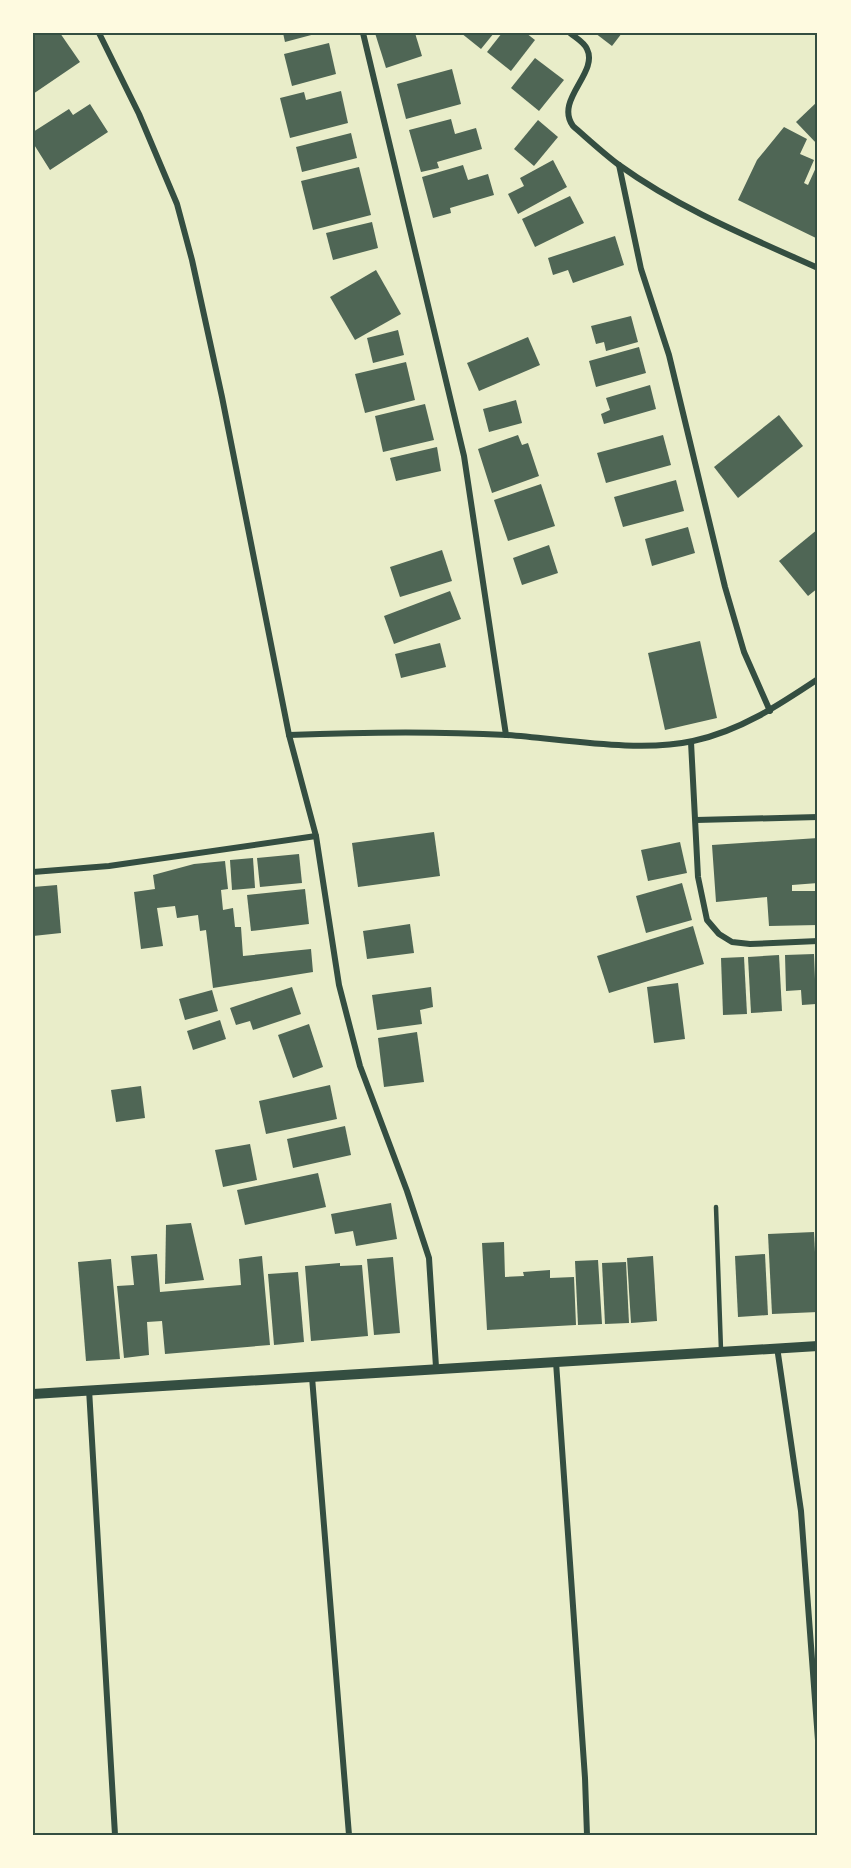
<svg xmlns="http://www.w3.org/2000/svg" width="851" height="1868" viewBox="0 0 851 1868" font-family="'Nunito Sans',sans-serif">
<style>
.building{fill:#4f6655}
.lines{fill:none;stroke-linecap:round;stroke-linejoin:round}
.service{stroke:#344e41;stroke-width:4.5}
.minor{stroke:#344e41;stroke-width:6}
.tertiary{stroke:#344e41;stroke-width:10}
.neatline{fill:none;stroke:#344e41;stroke-width:2}
</style>
<rect width="100%" height="100%" fill="#e9edc9"/>
<g class="building">
<polygon points="33,33 60,33 80,62 33,94"/>
<polygon points="283,33 315,33 315,34 285,42"/>
<polygon points="375,33 415,33 422,56 386,68"/>
<polygon points="461,33 494,33 481,49"/>
<polygon points="502,33 526,33 535,40 511,71 487,52"/>
<polygon points="595,33 622,33 612,46"/>
<polygon points="329,43 336,74 292,86 284,54"/>
<polygon points="535,58 564,80 539,111 511,88"/>
<polygon points="452,69 461,104 406,119 397,84"/>
<polygon points="341,91 348,123 290,138 280,98 304,92 306,100"/>
<polygon points="818,101 818,145 796,122"/>
<polygon points="90,104 108,132 50,170 33,143 33,132 69,109 73,115"/>
<polygon points="451,119 455,134 476,128 482,149 437,162 439,168 421,172 409,130"/>
<polygon points="538,120 558,137 534,166 514,149"/>
<polygon points="784,127 807,139 800,154 814,160 804,183 808,185 818,163 818,239 738,200 757,160"/>
<polygon points="351,133 357,158 302,172 296,147"/>
<polygon points="553,160 567,187 518,214 508,194 524,186 520,178"/>
<polygon points="463,165 468,180 488,174 494,195 450,208 451,213 433,218 422,177"/>
<polygon points="359,167 371,215 313,230 301,181"/>
<polygon points="570,196 584,223 535,247 522,219"/>
<polygon points="372,222 378,248 333,260 326,233"/>
<polygon points="615,236 624,265 573,283 568,270 553,275 548,258"/>
<polygon points="376,270 401,314 355,340 330,297"/>
<polygon points="631,316 638,342 606,351 604,342 596,344 591,326"/>
<polygon points="398,330 404,355 373,363 367,338"/>
<polygon points="528,337 540,365 479,391 467,363"/>
<polygon points="639,347 646,373 596,387 589,361"/>
<polygon points="406,362 415,400 365,413 355,374"/>
<polygon points="650,385 656,409 604,424 601,414 610,410 606,398"/>
<polygon points="516,400 522,423 489,432 483,409"/>
<polygon points="425,404 434,440 383,452 375,416"/>
<polygon points="779,415 803,446 738,498 714,467"/>
<polygon points="518,435 522,445 528,443 539,476 492,493 478,449"/>
<polygon points="663,435 671,465 606,483 597,453"/>
<polygon points="437,447 441,471 396,481 390,458"/>
<polygon points="676,480 684,511 623,527 614,497"/>
<polygon points="541,484 555,526 508,541 494,500"/>
<polygon points="688,527 695,553 652,566 645,539"/>
<polygon points="818,529 818,588 808,596 779,561"/>
<polygon points="549,545 558,573 522,585 513,558"/>
<polygon points="442,550 452,581 400,597 390,567"/>
<polygon points="450,591 461,619 394,644 384,616"/>
<polygon points="700,641 717,718 665,730 648,653"/>
<polygon points="440,643 446,667 401,678 395,654"/>
<polygon points="434,832 440,876 358,887 352,843"/>
<polygon points="818,838 818,883 792,885 792,891 818,891 818,925 769,926 767,897 716,902 712,845"/>
<polygon points="680,842 687,873 648,881 641,850"/>
<polygon points="299,854 302,883 260,887 257,858"/>
<polygon points="253,858 255,888 232,890 230,860"/>
<polygon points="225,861 228,889 221,890 223,910 233,908 235,927 241,927 243,956 311,949 313,972 213,988 206,930 200,931 198,915 177,918 175,906 157,908 163,946 141,949 134,892 155,889 153,875 194,864"/>
<polygon points="682,883 692,920 646,933 636,896"/>
<polygon points="57,885 61,933 33,936 33,887"/>
<polygon points="305,889 309,924 251,931 247,895"/>
<polygon points="410,924 414,953 367,959 363,931"/>
<polygon points="693,926 704,964 609,993 597,956"/>
<polygon points="814,954 816,1004 802,1005 801,990 786,991 785,955"/>
<polygon points="779,955 782,1011 751,1013 748,957"/>
<polygon points="744,957 747,1014 723,1015 721,958"/>
<polygon points="678,983 685,1039 654,1043 647,987"/>
<polygon points="292,987 301,1014 253,1030 250,1021 236,1025 230,1008"/>
<polygon points="431,987 433,1007 420,1010 422,1024 377,1030 372,995"/>
<polygon points="212,990 218,1011 185,1020 179,999"/>
<polygon points="220,1020 226,1039 193,1050 187,1031"/>
<polygon points="309,1024 323,1067 293,1078 278,1035"/>
<polygon points="417,1032 424,1082 384,1087 378,1038"/>
<polygon points="330,1085 337,1119 266,1134 259,1101"/>
<polygon points="141,1086 145,1118 116,1122 111,1090"/>
<polygon points="345,1126 351,1155 293,1168 287,1139"/>
<polygon points="250,1144 257,1180 223,1187 215,1150"/>
<polygon points="318,1173 326,1207 245,1225 237,1190"/>
<polygon points="391,1203 397,1239 356,1246 353,1231 335,1234 331,1214"/>
<polygon points="191,1223 204,1280 165,1284 166,1225"/>
<polygon points="814,1232 818,1312 772,1314 768,1234"/>
<polygon points="504,1242 505,1277 524,1276 523,1272 550,1270 550,1278 574,1277 576,1325 487,1330 482,1243"/>
<polygon points="157,1254 160,1292 241,1285 239,1259 262,1256 270,1345 165,1354 162,1321 147,1322 149,1355 124,1358 117,1286 134,1285 131,1256"/>
<polygon points="765,1254 768,1315 738,1317 735,1256"/>
<polygon points="653,1256 657,1321 631,1323 627,1258"/>
<polygon points="393,1257 400,1333 374,1335 367,1259"/>
<polygon points="111,1259 120,1359 86,1361 78,1262"/>
<polygon points="598,1260 602,1324 578,1325 575,1261"/>
<polygon points="626,1262 629,1323 605,1324 602,1263"/>
<polygon points="340,1263 340,1266 362,1265 368,1336 311,1341 305,1266"/>
<polygon points="298,1272 304,1342 274,1345 268,1274"/>
</g>
<g class="lines">
<polyline class="service" points="716,1207 721,1350"/>
<g class="minor">
<polyline points="99,33 139,114 177,204 192,260 222,397 289,735 316,836 339,985 360,1066 407,1191 429,1258 436,1367"/>
<polyline points="363,33 464,456 506,735"/>
<path d="M570,33C576,38 584,42 587,49C599,73 554,100 573,126C588,139 603,153 619,165C680,209 749,237 818,268"/>
<polyline points="619,165 641,269 669,355 725,587 744,652 770,711"/>
<path d="M289,735C362,732 434,731 507,735C563,739 639,753 693,741C740,731 779,705 818,679"/>
<polyline points="691,742 698,877 707,920 719,934 732,942 750,944 818,941"/>
<polyline points="696,820 818,817"/>
<polyline points="33,872 109,866 316,836"/>
<polyline points="777,1347 801,1511 818,1740"/>
<polyline points="556,1362 585,1778 587,1835"/>
<polyline points="312,1377 349,1835"/>
<polyline points="89,1389 115,1835"/>
</g>
<polyline class="tertiary" points="33,1394 818,1346"/>
</g>
<rect width="851" height="1868" fill="none" stroke="#fefae0" stroke-width="69"/>
<rect x="34" y="34" width="782" height="1800" class="neatline"/>
</svg>
